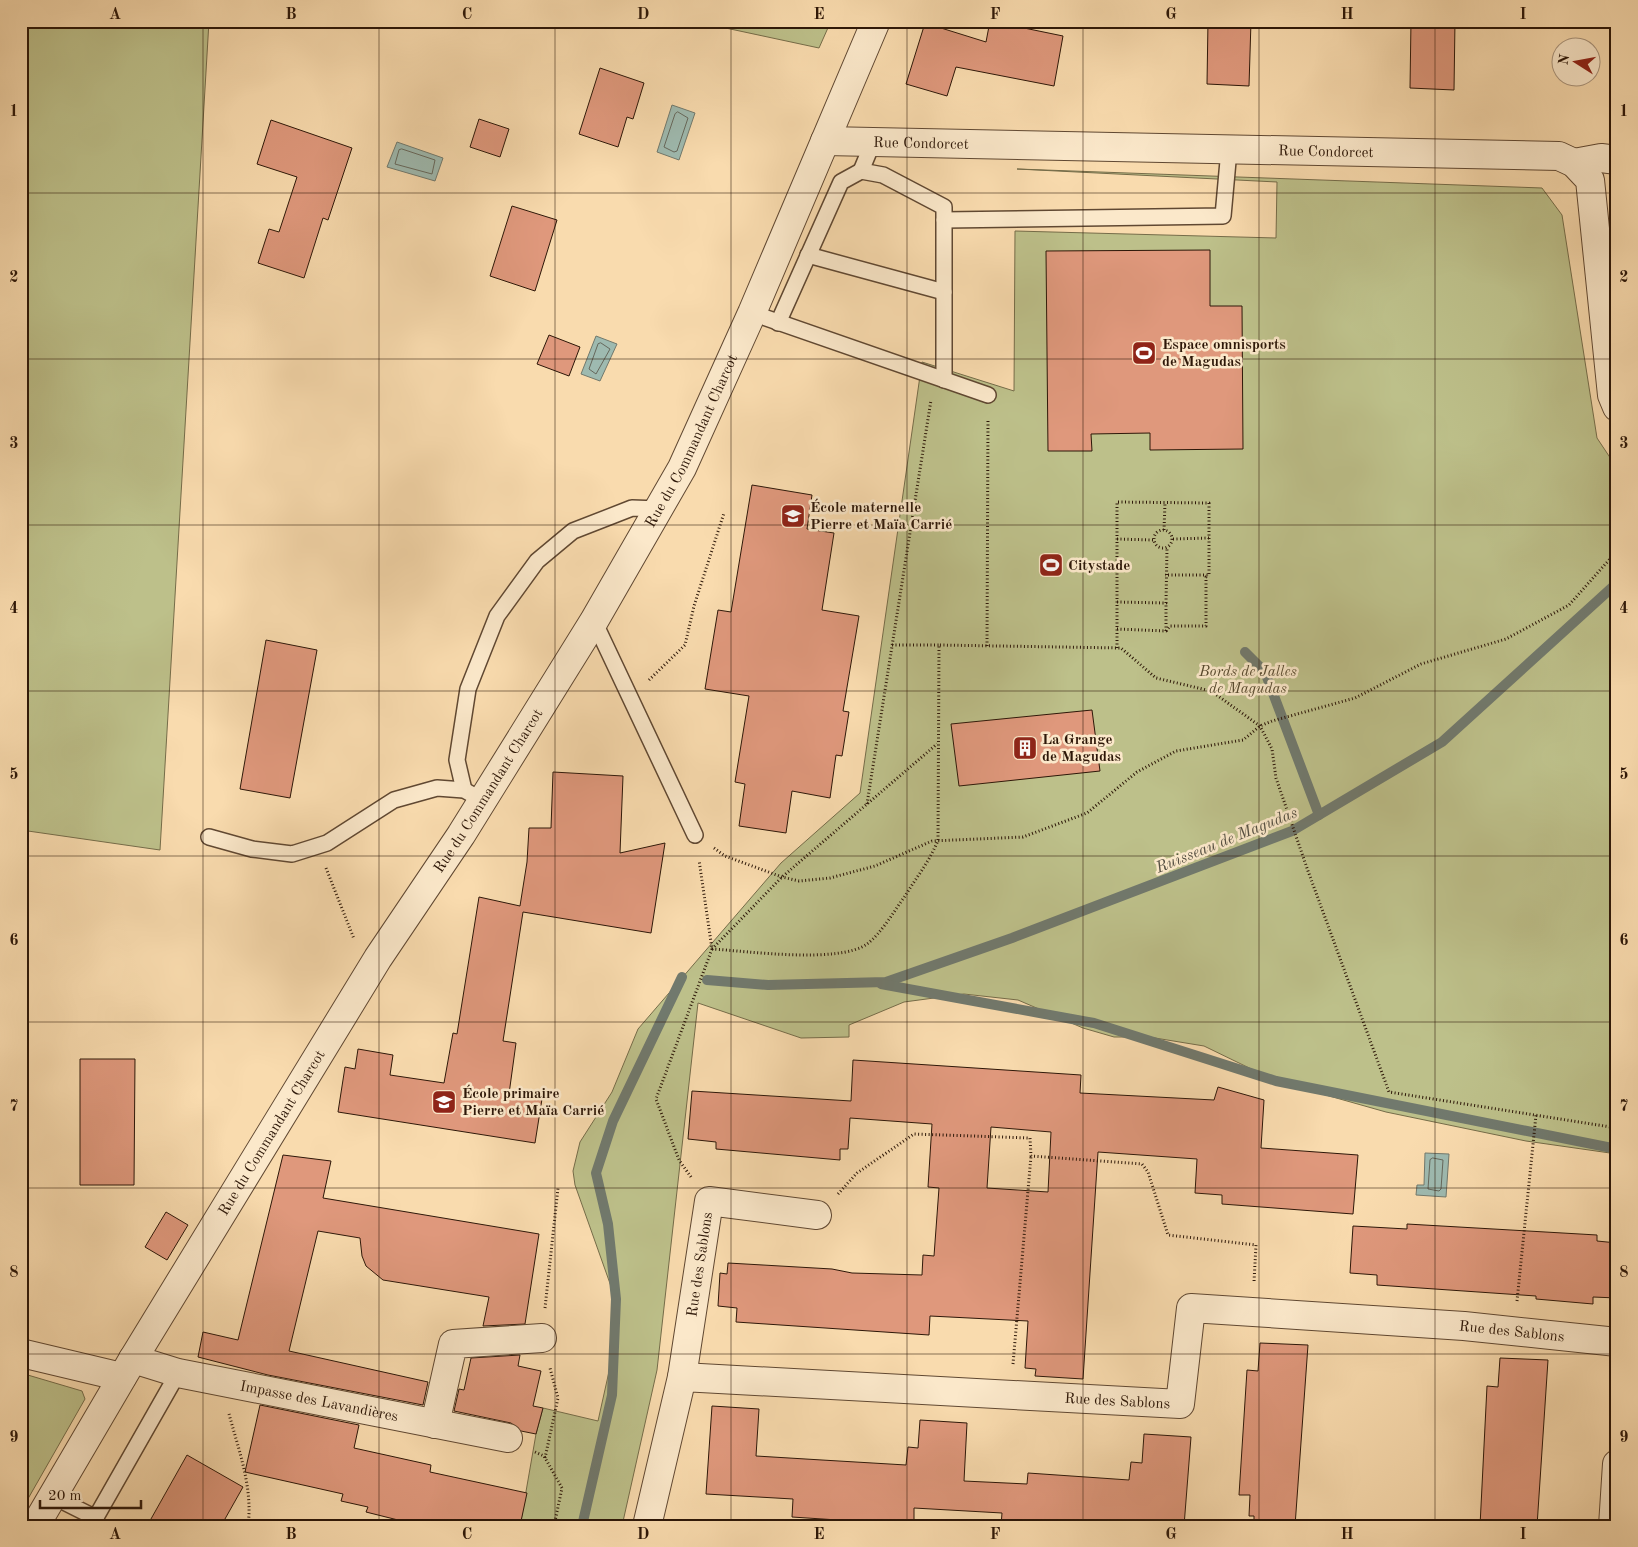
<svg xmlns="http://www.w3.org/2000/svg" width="1638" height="1547" viewBox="0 0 1638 1547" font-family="'Old Standard TT',serif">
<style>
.green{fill:#bdc08a;stroke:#756c49}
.water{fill:#9ebab0;stroke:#71796d}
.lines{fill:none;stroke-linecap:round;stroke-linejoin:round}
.shore{stroke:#66685c;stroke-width:1}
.stream{stroke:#71796d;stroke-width:10}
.building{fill:#df987c;stroke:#2d1708;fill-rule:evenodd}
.service-casing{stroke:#604832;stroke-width:18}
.minor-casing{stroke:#604832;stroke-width:30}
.path{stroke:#2d1708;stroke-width:3;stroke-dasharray:1 2.5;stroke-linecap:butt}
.service{stroke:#fbe8ca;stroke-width:15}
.minor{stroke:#fbe8ca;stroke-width:28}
.grid{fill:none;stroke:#2d1708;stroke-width:1;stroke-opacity:0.55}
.labels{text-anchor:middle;stroke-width:5;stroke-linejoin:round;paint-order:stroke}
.street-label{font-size:15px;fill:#2d1708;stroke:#fbe8ca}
.poi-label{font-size:15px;font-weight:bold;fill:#2d1708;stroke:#fbe8ca;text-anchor:start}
.park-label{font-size:15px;font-style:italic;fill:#584a2f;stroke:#fbe8ca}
.water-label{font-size:16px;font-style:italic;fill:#555043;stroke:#fbe8ca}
.neatline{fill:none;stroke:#2d1708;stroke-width:2}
.grid-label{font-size:16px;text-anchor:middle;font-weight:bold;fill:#2d1708}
</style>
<rect width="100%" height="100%" fill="#f9dbae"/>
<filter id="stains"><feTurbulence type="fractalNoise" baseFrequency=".004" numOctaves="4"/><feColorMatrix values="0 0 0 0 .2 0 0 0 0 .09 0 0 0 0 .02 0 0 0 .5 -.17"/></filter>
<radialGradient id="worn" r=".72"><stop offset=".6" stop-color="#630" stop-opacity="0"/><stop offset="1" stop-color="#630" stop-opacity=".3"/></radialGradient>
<g class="green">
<polygon points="21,21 209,21 160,850 21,830"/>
<polygon points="693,21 831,21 819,48"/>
<polygon points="1017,169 1542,188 1562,215 1597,438 1617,468 1617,1154 1526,1141 1386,1112 1276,1081 1204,1046 1149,1037 1114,1037 1083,1028 1018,1000 964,994 904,1002 849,1025 849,1037 801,1038 698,1003 657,1370 622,1526 520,1526 536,1434 543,1408 598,1421 612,1358 618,1306 575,1185 573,1171 580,1142 612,1092 638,1029 781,863 860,793 922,362 1014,391 1015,231 1276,238 1277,182"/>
<polygon points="21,1373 82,1391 85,1399 21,1511"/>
</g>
<g class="water">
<polygon points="672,105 695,113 679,160 657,152"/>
<polygon points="397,142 443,158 435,181 387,167"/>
<polygon points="596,336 617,344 600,381 581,374"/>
<polygon points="1425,1153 1449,1154 1446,1197 1416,1195 1417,1185 1424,1185"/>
</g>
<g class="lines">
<g class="shore">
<polygon points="678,112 688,118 677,151 674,152 664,147 675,114"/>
<polygon points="402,149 435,160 432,174 395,164 399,150"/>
<polygon points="601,343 610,349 596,374 589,369 598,344"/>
<polygon points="1433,1158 1443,1160 1441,1189 1439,1191 1428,1189 1430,1160"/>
</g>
<g class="stream">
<polyline points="1245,652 1265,672 1319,815"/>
<polyline points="707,980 768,985 886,982 1012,938 1292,831 1442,742 1617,583"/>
<polyline points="881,984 1094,1023 1276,1081 1617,1149"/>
<polyline points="582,1526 612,1395 616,1299 608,1224 596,1173 613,1121 682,977"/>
</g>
</g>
<g class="building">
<polygon points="990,21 1063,36 1054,86 956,67 947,96 906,84 925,23 986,42"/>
<polygon points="1208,21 1251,21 1249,86 1207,84"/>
<polygon points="1411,21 1455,21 1454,90 1410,88"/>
<polygon points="600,68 644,83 633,119 627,117 618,147 579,134"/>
<polygon points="479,119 509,129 500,157 470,147"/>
<polygon points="271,120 352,148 328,220 323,218 304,278 258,263 269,229 279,232 297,177 257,164"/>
<polygon points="512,206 557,220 535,291 490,276"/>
<polygon points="1210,250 1210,306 1242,306 1243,449 1150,450 1150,433 1091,434 1092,451 1048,451 1046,251"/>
<polygon points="549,335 580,347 569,376 537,364"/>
<polygon points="752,485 812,495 807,529 834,533 822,610 859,616 843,711 849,712 842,756 836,755 830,798 792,791 786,833 739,826 745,784 735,782 749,696 705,689 718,610 731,612"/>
<polygon points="266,640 317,650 290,798 240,789"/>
<polygon points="1092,710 1100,771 959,786 951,724"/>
<polygon points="553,772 623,776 620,853 665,843 651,933 523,912 503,1041 516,1043 509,1094 542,1099 535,1143 338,1112 345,1067 355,1069 358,1049 393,1055 390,1075 444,1083 453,1033 457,1034 479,897 520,906 527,862 529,828 551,828"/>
<polygon points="80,1059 135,1059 134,1185 80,1185"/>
<path d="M853,1060L1081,1075L1080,1093L1214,1100L1218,1087L1264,1100L1261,1148L1358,1155L1353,1214L1222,1204V1195L1195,1193L1197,1159L1098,1152L1083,1379L1035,1376L1036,1369L1025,1368L1028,1321L930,1316L929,1335L736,1322L737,1308L718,1306L720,1273L727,1274L728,1263L832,1269L852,1273L922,1275L923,1255L934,1256L939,1188L928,1187L932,1124L850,1118L848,1149H840V1160L716,1149V1142L688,1139L692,1091L851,1101ZM991,1127L1051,1132L1048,1192L987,1188Z"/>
<polygon points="283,1155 331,1161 323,1198 539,1234 525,1324 483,1326 489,1297 383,1280 366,1266 362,1256 360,1238 318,1231 289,1351 428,1382 423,1405 268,1375 198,1357 203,1332 238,1340"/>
<polygon points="166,1212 188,1225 167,1260 145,1247"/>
<polygon points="1407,1224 1597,1235 1597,1241 1617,1243 1617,1298 1593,1297 1593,1304 1536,1299 1536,1296 1377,1285 1377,1275 1350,1273 1353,1226 1407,1229"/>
<polygon points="1260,1343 1308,1345 1295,1526 1254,1526 1254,1516 1249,1516 1250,1495 1239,1495 1247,1370 1258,1371"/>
<polygon points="520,1355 518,1366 541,1371 533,1406 543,1408 536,1434 521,1431 511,1423 454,1411 459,1389 464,1390 471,1358"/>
<polygon points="1500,1358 1548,1360 1537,1526 1480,1526 1487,1386 1498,1387"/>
<polygon points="260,1405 359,1425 354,1448 431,1465 430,1472 527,1493 520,1526 422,1526 366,1512 368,1507 341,1501 343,1494 245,1472"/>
<polygon points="712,1406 759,1409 756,1456 822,1460 906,1465 908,1447 918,1448 920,1420 967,1423 964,1481 1027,1484 1028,1473 1129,1480 1131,1462 1142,1463 1144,1434 1191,1437 1184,1526 1001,1526 1002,1513 914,1508 914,1525 792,1517 793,1499 706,1494"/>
<polygon points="187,1455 243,1487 221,1526 147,1526"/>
</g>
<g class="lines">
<defs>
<g id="service">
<polyline points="861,171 873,142"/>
<polyline points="944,220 1223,216 1229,150"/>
<polyline points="808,255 944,292"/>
<polyline points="752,313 988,395"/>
<polyline points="778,323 841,182 861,171 883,175 944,207 944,380"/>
<polyline points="594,621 695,835"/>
<polyline points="464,790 457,760 468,689 497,616 537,561 573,531 632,508 659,509"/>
<polyline points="209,837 252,849 292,854 327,843 394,800 437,788 464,790 473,795"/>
<polyline points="52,1496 96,1518"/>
<polyline points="91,1526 178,1373"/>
</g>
<g id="minor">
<path id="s1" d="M825,141L1559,156L1574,163L1590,180L1612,395L1617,407"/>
<polyline points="1574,163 1601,158 1617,160"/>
<polyline points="21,1353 122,1377"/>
<path id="s2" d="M133,1359L178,1373L508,1438"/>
<path id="s3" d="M682,1377L709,1201L817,1215"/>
<polyline points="435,1424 453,1344 542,1338"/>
<path id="s4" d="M35,1526L133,1359L378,958L461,835L594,621L682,468L752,313L876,21"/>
<path id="s5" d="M647,1526L682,1377L1180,1404L1191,1308L1464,1326L1617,1342"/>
<polyline points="1613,1526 1617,1464"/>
</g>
</defs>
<use href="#service" class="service-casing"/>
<use href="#minor" class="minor-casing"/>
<g class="path">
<circle cx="1163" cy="539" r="9"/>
<polyline points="1164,530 1165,503"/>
<polyline points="1117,539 1153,540"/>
<polyline points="1173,539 1209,538"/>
<polyline points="1117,602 1166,603 1167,548"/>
<polyline points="1117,629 1166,631 1166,603"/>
<polyline points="1166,631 1170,626 1206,626 1206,577 1209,576"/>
<polyline points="892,645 939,645"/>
<polyline points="987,646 988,419"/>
<polyline points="1117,648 1117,502 1209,503 1209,575 1165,575"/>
<polyline points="649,680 685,645 694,606 724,513"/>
<polyline points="867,804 931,400"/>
<polyline points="714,848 725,856 782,877 799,881 830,878 875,866 932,841 1023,837 1087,813 1137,772 1176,751 1243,740 1260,726 1272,721 1355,698 1421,664 1506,639 1569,605 1617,551"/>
<polyline points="326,868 354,939"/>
<path d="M712,949C747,951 839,964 867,944C880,935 895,910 905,896C916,878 930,861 938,840L939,645L1121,648L1156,678L1211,691L1260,726L1272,749L1276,778L1308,871L1389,1092L1617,1128"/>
<polyline points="712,949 782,877 937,744"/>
<polyline points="691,1177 679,1160 656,1099 712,949 699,860"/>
<polyline points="838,1194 857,1173 914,1134 1030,1138 1031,1156 1142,1164 1148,1172 1168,1235 1256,1245 1254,1282"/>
<polyline points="1517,1301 1536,1115"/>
<polyline points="545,1308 558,1188"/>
<polyline points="1013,1364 1031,1156"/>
<path d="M229,1414C239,1451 253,1488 248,1526"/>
<polyline points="535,1452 544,1456 562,1488 554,1526"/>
<polyline points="545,1458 558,1398 550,1368"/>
</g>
<use href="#service" class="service"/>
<use href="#minor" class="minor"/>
</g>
<path class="grid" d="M203,21V1526M379,21V1526M555,21V1526M731,21V1526M907,21V1526M1083,21V1526M1259,21V1526M1435,21V1526M21,193H1617M21,359H1617M21,525H1617M21,691H1617M21,856H1617M21,1022H1617M21,1188H1617M21,1354H1617"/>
<defs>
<symbol id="stadium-square" viewBox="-11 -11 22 22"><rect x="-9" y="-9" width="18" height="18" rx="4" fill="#8f2418" stroke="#fbe8ca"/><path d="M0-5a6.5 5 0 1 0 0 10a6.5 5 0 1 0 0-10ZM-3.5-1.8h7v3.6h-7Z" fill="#fff"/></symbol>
<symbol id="school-square" viewBox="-11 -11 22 22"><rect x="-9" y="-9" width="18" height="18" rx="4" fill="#8f2418" stroke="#fbe8ca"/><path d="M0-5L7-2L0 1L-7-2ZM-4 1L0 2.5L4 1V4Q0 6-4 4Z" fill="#fff"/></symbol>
<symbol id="building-square" viewBox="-11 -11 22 22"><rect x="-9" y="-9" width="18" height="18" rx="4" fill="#8f2418" stroke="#fbe8ca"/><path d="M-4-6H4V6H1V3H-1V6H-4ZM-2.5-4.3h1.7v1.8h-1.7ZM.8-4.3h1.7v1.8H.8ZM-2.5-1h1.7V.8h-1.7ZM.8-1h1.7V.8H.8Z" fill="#fff"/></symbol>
</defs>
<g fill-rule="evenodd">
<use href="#stadium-square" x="1130" y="339" width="28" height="28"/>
<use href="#school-square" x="779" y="502" width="28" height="28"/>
<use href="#stadium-square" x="1037" y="551" width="28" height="28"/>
<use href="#building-square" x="1011" y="734" width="28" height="28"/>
<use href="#school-square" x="430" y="1088" width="28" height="28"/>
</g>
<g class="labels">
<g class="street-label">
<text dy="5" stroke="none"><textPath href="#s1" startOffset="96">Rue Condorcet</textPath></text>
<text dy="5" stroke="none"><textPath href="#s1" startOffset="501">Rue Condorcet</textPath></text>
<text dy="5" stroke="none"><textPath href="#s4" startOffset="1269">Rue du Commandant Charcot</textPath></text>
<text dy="5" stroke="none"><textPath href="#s4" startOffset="864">Rue du Commandant Charcot</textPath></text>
<text dy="5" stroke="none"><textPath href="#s4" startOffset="459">Rue du Commandant Charcot</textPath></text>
<text dy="5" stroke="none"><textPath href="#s3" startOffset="114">Rue des Sablons</textPath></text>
<text dy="5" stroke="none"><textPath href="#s5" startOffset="1070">Rue des Sablons</textPath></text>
<text dy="5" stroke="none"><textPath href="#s2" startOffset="191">Impasse des Lavandières</textPath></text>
<text dy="5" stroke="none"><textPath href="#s5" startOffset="589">Rue des Sablons</textPath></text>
</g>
<g class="poi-label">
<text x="1162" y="349">Espace omnisports<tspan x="1162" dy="17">de Magudas</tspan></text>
<text x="810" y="512">École maternelle<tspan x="810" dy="17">Pierre et Maïa Carrié</tspan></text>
<text x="1068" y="570">Citystade</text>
<text x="1042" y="744">La Grange<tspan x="1042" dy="17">de Magudas</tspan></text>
<text x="462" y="1098">École primaire<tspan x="462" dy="17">Pierre et Maïa Carrié</tspan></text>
</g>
<g class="park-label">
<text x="1248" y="676">Bords de Jalles<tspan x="1248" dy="17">de Magudas</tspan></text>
</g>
<g class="water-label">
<text transform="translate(1226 839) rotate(-22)" y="6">Ruisseau de Magudas</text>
</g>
</g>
<rect width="1638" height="1547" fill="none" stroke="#f9dbae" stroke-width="55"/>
<g transform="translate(1576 62) rotate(281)"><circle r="24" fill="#fbe8ca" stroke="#a9947c"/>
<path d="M0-4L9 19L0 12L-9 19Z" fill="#8f2418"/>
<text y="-8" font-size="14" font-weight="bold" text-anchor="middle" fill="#2d1708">N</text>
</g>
<path d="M40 1500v8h101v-8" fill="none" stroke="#2d1708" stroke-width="2.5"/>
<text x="48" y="1500" font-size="15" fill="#2d1708" stroke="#fbe8ca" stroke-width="4" paint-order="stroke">20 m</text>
<rect x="28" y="28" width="1582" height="1492" class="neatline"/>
<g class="grid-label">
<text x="115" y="19">A</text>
<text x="291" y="19">B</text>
<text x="467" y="19">C</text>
<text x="643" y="19">D</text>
<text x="819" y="19">E</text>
<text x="995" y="19">F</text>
<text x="1171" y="19">G</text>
<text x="1347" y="19">H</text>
<text x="1523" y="19">I</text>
<text x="14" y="116">1</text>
<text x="1624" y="116">1</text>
<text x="14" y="282">2</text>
<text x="1624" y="282">2</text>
<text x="14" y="448">3</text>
<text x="1624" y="448">3</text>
<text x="14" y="613">4</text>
<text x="1624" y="613">4</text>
<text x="14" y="779">5</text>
<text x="1624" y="779">5</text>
<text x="14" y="945">6</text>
<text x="1624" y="945">6</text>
<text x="14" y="1111">7</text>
<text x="1624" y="1111">7</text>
<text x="14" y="1277">8</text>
<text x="1624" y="1277">8</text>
<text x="14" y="1442">9</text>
<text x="1624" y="1442">9</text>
<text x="115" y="1539">A</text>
<text x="291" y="1539">B</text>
<text x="467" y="1539">C</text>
<text x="643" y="1539">D</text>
<text x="819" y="1539">E</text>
<text x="995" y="1539">F</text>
<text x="1171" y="1539">G</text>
<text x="1347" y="1539">H</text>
<text x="1523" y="1539">I</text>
</g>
<rect width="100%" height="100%" filter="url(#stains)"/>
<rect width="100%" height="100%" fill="url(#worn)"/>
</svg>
